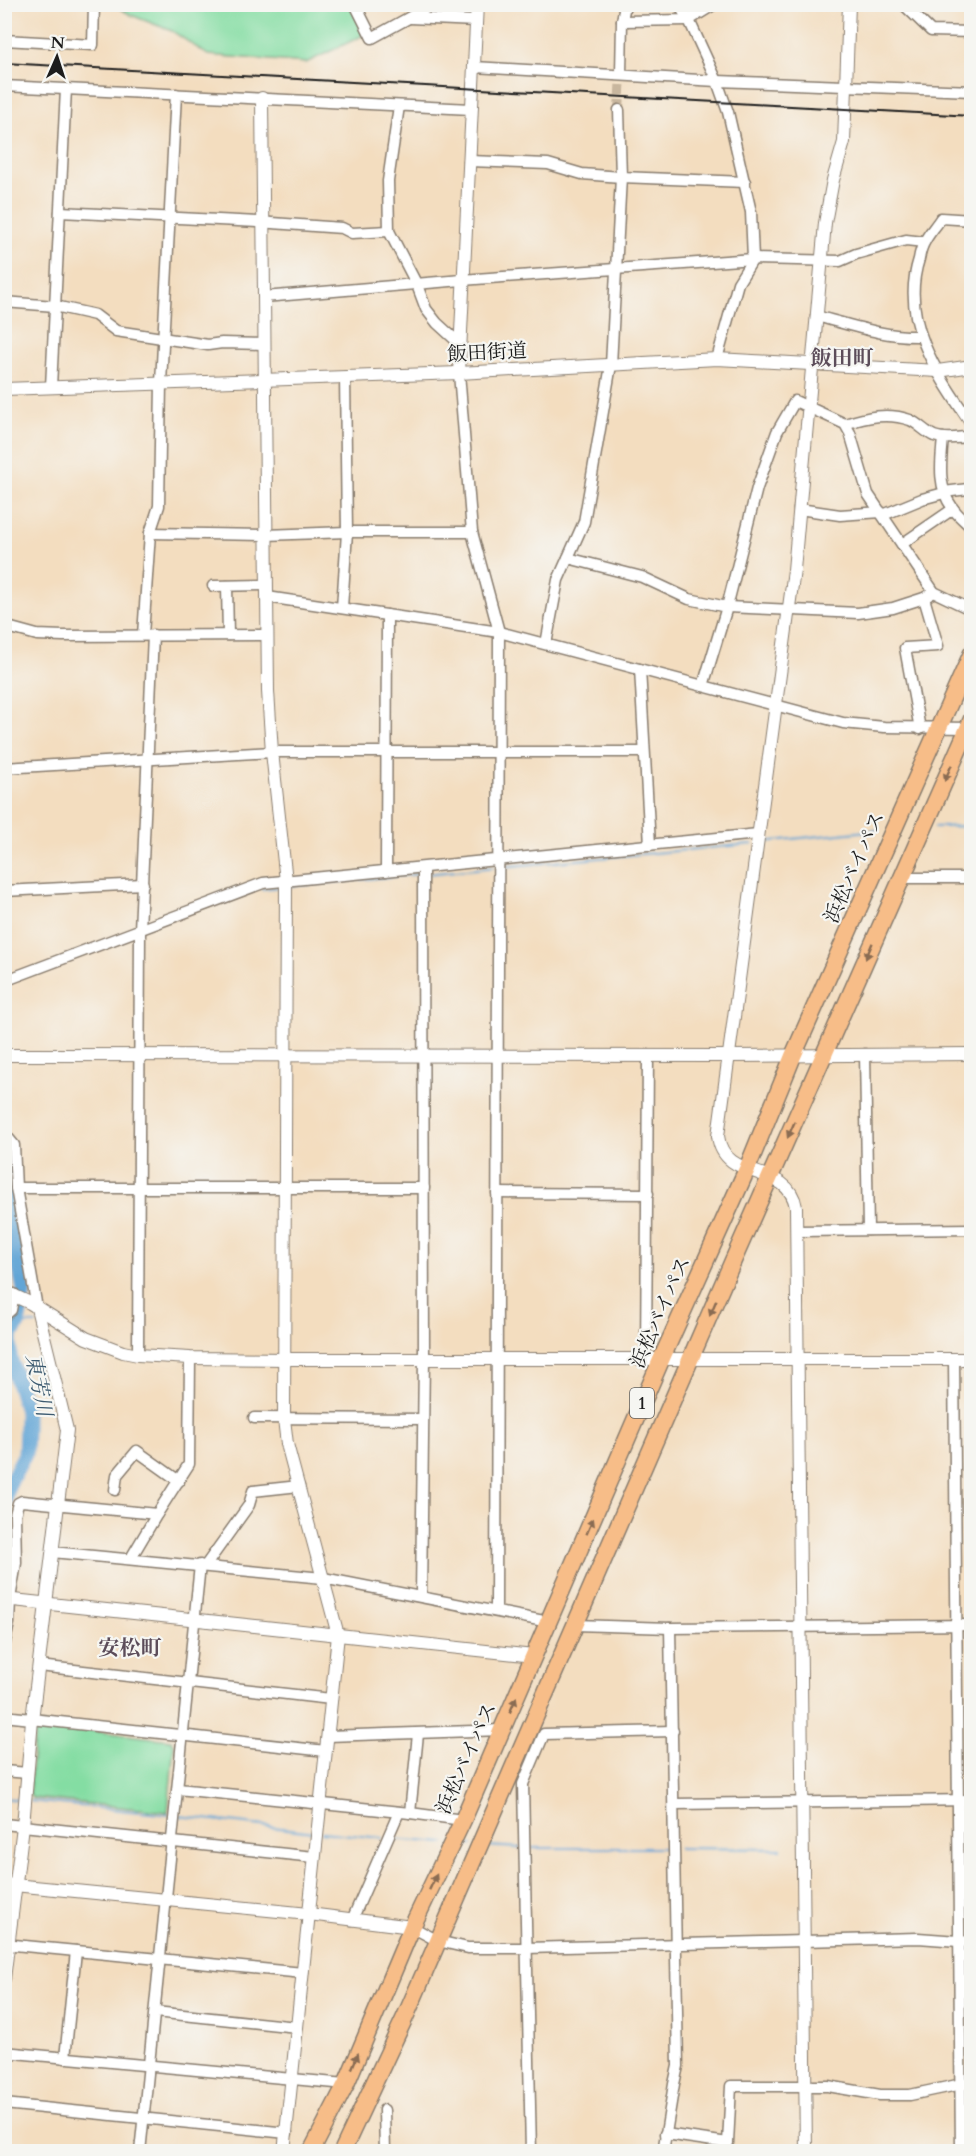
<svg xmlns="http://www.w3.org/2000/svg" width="976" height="2156" viewBox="0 0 976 2156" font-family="Cardo,'Noto Serif JP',serif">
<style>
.green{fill:#84dda3;stroke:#507c60;stroke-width:1.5}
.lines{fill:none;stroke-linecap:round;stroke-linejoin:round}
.stream{stroke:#62a5d6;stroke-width:2}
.river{stroke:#62a5d6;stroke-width:15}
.minor-tunnel{stroke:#c8b69e;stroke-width:10;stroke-dasharray:10 5;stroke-linecap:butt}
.minor-casing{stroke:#887c6e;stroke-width:13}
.tertiary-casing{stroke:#887c6e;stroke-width:14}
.trunk-casing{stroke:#887c6e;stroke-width:19}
.minor{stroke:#fff;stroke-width:10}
.tertiary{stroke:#fff;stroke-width:12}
.trunk{stroke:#f7bd88;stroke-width:16}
.rail{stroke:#1c1c1c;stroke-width:2}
.oneway{fill:#8a6c52}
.labels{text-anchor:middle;stroke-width:4.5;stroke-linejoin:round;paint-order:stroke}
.shield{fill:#f6f6f2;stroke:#5d5d5c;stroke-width:1.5}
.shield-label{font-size:18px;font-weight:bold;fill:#1c1c1c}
.street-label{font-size:20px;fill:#1c1c1c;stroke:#f6f6f2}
.neighbourhood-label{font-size:21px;font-weight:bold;fill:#5c4d5a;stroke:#f6f6f2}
.water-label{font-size:21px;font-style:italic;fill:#3c5a70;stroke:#f6f6f2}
</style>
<rect width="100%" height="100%" fill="#f6f6f2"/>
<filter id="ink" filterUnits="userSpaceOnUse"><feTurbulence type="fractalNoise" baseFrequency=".0167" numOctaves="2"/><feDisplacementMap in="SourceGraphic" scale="12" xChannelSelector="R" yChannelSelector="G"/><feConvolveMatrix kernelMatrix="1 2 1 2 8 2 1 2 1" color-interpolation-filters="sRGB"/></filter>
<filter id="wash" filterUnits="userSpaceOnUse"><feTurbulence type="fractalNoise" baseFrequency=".008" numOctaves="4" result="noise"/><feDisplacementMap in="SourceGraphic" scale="24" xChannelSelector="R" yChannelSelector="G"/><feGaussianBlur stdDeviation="1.35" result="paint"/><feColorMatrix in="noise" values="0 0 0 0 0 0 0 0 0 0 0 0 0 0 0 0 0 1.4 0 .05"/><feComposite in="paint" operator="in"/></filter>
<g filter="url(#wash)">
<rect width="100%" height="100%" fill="#f3ddbf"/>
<g class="green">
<polygon points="114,5 351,5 366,34 306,63 208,55 172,31 131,15"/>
<polygon points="40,1725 171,1740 174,1744 168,1812 32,1798 29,1793 35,1728"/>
</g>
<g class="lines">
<g class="stream">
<polyline points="935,827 972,826"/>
<polyline points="763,842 877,830"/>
<polyline points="500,867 752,844"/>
<polyline points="426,874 495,867"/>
<polyline points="291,886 420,874"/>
<polyline points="261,889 280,887"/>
<polyline points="18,1324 36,1324"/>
<polyline points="4,1798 21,1800"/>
<polyline points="30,1801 171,1815"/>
<polyline points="179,1816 314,1832"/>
<polyline points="322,1832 382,1838"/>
<polyline points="391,1839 445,1843"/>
<polyline points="460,1844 472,1845"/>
<polyline points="487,1846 520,1848"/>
<polyline points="529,1848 670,1848"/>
<polyline points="679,1848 781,1849"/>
</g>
<polyline class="river" points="4,1162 6,1202 24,1290 18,1324 10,1337 10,1357 26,1411 26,1428 25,1454 8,1486 4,1507"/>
</g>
</g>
<g filter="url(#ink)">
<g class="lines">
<polyline class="minor-tunnel" points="619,110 621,74"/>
<defs>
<g id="minor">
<polyline points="355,4 372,38 434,4"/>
<polyline points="678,4 689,20 717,81 728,112 751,212 753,259 738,283 717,359"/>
<polyline points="903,4 931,31 972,32"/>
<polyline points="410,18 476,21"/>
<polyline points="622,21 689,20 715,4"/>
<polyline points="4,40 93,45 94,4"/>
<polyline points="474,67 717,81 972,91"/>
<polyline points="621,74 622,21 625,4"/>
<polyline points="4,86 471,109"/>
<polyline points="399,106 388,181 389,231 417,285 426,309 437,323 460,344"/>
<polyline points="469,161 548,164 582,174 621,177 745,182"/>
<polyline points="60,212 258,222 342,228 352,233 389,231"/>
<path d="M972,220L941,218C936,226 929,233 925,241C922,246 920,253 919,259C899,321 938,375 972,425"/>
<polyline points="264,297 462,280 753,259 840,261 856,254 906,240 924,242"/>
<polyline points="4,302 55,306 95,315 116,331 208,345 222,343 263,344"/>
<path d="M816,316C851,325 884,337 920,336"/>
<polyline points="459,373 472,532 499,632 496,1610"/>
<polyline points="51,387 66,89"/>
<path d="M845,424C866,417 888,412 910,420C919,424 925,432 934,436C945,440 960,438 972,436"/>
<path d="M943,438C941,461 937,487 952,507C957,515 965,521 972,528"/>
<polyline points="944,492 968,489 972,492"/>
<polyline points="799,509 840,515 881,512"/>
<polyline points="883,515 922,499 944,493"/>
<polyline points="150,533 266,535 347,532 472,532"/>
<polyline points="902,544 953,509"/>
<polyline points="568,558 642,577 689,599 727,607 858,613 893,608 924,598 934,592"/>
<polyline points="213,586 267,585"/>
<polyline points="227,586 228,635"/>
<polyline points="267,597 499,632 843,723 884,727 971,728"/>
<polyline points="342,608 347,532 345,377"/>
<polyline points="4,626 37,635 63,636 267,635"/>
<polyline points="143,635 150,533 159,506 161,383 176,94"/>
<polyline points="546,644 558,580 584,522 611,365 621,177 619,110"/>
<polyline points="640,669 650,845"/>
<polyline points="703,686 727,607 757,488 777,432 795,401 845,424 850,433 868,494 934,592 972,610"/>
<polyline points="920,729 905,648 938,646 924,598"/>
<polyline points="4,768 272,752 644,752"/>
<polyline points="386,871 387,615"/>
<polyline points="901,878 972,878"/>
<polyline points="4,891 143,884"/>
<polyline points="4,981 263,883 758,834"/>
<polyline points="865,1054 868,1230"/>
<polyline points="4,1133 14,1145 16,1188 37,1308"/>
<polyline points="16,1188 424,1188"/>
<polyline points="497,1193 648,1194"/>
<polyline points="798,1231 972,1229"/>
<polyline points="4,1316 11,1310 14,1294"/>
<polyline points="138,1355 140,930 153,635"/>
<polyline points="646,1359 648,1055"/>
<polyline points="954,1359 961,2152"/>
<polyline points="254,1418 423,1419"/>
<polyline points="115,1490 117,1475 137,1451 179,1481"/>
<polyline points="52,1552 323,1578 549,1622"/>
<polyline points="131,1558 157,1514 189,1464 190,1358"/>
<polyline points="206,1565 249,1505 253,1491 299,1486"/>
<polyline points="421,1596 424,1358 423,868"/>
<polyline points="575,1625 670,1628 972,1625"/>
<polyline points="4,1647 9,1623 10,1599 16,1563 15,1515 18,1503 22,1501 157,1514"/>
<polyline points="39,1666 331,1699"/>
<polyline points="4,1716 326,1751"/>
<polyline points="328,1736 502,1730"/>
<polyline points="4,1771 28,1773"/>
<polyline points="178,1789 410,1813 463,1820"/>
<polyline points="674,1804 972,1800"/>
<polyline points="410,1813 418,1734"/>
<polyline points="4,1824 314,1857"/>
<polyline points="352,1920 399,1812"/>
<polyline points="412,1927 438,1941 468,1948 526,1948 918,1938 972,1942"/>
<polyline points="4,1944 303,1973"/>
<polyline points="155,2012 297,2027"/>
<polyline points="4,2052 346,2084"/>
<polyline points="65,2058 76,1951"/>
<polyline points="4,2104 287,2133"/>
<polyline points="384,2110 385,2152"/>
<polyline points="665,2134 728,2143 731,2086 828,2086 880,2095 910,2095 962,2084 972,2084"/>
<polyline points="140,2152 200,1565"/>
<polyline points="531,2152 523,1784 544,1734 673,1731"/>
<polyline points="663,2152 674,2084 678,2066 670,1628"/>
</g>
<g id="tertiary">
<polyline points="262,98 268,691 272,752 286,881 284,1419 287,1444 338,1635 284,2152"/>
<polyline points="459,373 477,4"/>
<polyline points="4,389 459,373 717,359 938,371 972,366"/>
<polyline points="4,1055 728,1056 972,1054"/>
<polyline points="4,1291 30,1303 86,1338 123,1352 138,1355 190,1358 284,1359 972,1359"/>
<polyline points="4,1599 534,1656"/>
<polyline points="4,1884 309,1914 412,1927"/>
<polyline points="4,1979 23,1826 32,1720 67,1430 37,1308"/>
<path d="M806,2152L796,1207C788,1161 724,1184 718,1136L794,570L825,223L833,180L844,142L849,4"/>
</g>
<g id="trunk">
<polyline points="311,2152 346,2084 412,1927 463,1820 661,1360 747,1169 793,1056 972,653"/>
<polyline points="342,2152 406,2015 732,1263 972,719"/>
</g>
</defs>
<use href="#minor" class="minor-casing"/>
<use href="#tertiary" class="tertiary-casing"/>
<use href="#trunk" class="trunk-casing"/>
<use href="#minor" class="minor"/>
<use href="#tertiary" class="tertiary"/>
<use href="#trunk" class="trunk"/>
<polyline class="rail" points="4,63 972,116"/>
</g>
<defs><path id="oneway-solid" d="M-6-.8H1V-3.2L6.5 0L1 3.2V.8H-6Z" transform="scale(1.5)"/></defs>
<g class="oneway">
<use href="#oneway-solid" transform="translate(948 773) rotate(114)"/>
<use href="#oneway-solid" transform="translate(869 951) rotate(113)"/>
<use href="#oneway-solid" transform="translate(791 1130) rotate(114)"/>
<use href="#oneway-solid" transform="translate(713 1308) rotate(113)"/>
<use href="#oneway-solid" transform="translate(590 1526) rotate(-67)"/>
<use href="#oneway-solid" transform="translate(513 1705) rotate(-67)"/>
<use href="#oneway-solid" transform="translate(433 1882) rotate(-65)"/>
<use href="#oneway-solid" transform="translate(355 2061) rotate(-68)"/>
</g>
</g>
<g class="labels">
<rect class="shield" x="630" y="1388" width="24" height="30" rx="4.5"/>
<g class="shield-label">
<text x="642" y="1409">1</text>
</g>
<g class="street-label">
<text transform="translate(487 352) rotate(-3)" y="7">飯田街道</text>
<text transform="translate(854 867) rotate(-66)" y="7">浜松バイパス</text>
<text transform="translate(660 1312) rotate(-66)" y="7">浜松バイパス</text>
<text transform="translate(466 1758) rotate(-66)" y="7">浜松バイパス</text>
</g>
<g class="neighbourhood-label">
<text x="842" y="365">飯田町</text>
<text x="130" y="1655">安松町</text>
</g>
<g class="water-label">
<text transform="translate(39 1385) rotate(79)" y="7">東芳川</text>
</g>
</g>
<rect width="976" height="2156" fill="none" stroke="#f6f6f2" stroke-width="24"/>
<g transform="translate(57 57) rotate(3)" stroke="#f6f6f2" stroke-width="4.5" paint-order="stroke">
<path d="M0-4.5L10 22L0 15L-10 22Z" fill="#1c1c1c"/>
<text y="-9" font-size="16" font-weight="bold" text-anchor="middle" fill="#1c1c1c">N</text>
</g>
</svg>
